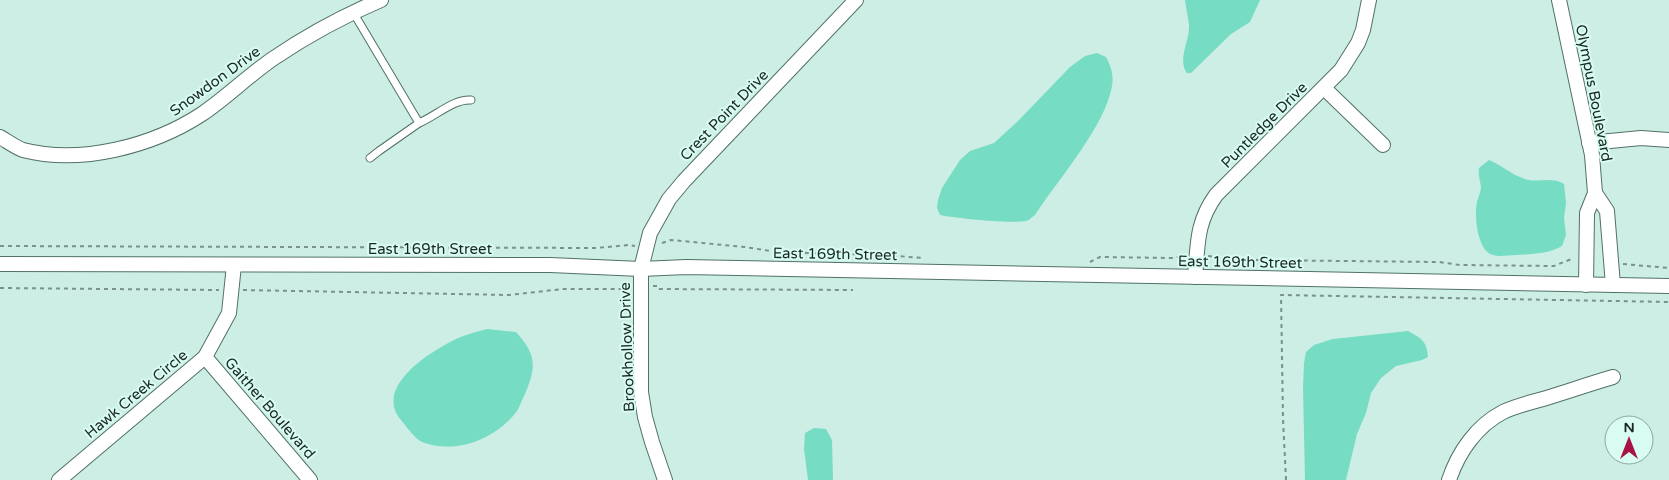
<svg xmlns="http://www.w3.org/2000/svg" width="1669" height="480" viewBox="0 0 1669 480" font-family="'Varela Round',sans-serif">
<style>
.water{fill:#77dcc4}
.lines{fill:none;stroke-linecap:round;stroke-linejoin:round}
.service-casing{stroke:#517168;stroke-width:9}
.minor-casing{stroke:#517168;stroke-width:16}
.path{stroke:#7a928c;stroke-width:2;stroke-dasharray:4 4;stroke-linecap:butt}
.service{stroke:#fff;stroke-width:7}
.minor{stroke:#fff;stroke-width:14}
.labels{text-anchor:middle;stroke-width:4;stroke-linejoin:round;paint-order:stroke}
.street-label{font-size:15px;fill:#1a2724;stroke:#d9fcf2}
</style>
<rect width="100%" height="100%" fill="#cceee4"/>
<g class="water">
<path d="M1185,0H1260L1250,22L1231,34L1191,73H1187C1177,60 1190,40 1189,25C1188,17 1186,8 1185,0Z"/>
<path d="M1097,53L1106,57C1111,66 1114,76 1112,86C1105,127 1058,179 1035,215C1033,216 1031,218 1029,220C1018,225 954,218 940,215L937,208L938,200L942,188L960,160L970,151L994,143L1018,121L1070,67L1085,56Z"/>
<path d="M1489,160C1503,166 1514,177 1529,180C1540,182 1553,177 1564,184L1566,203L1564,218L1566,235L1562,246C1548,254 1532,254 1516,255C1509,255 1500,257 1493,255C1477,251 1474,215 1477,202C1478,197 1481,192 1481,187C1480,180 1478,175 1479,168Z"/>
<path d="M487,329L516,332C536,354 537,366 525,394C522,399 520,406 517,411C496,439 455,455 422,442C414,438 406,426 401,420C373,387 430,352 454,340C464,335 476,332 487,329Z"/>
<path d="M1408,331C1421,338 1427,341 1428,357L1422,360L1396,366L1381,378L1371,393L1366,413L1357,434L1346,480H1305L1303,388L1304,363L1306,352L1314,345L1333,339Z"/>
<polygon points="814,428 826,429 832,440 833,480 808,480 804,449 805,433"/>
</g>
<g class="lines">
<defs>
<g id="service">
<path d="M353,12L419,123C436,116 453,99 471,100"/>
<polyline points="370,158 379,151 419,123"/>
</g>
<g id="minor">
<polyline points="1559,0 1592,155 1595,193 1587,213 1586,285"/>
<polyline points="1324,88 1383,145"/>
<path d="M0,137C7,141 15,147 23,150C81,165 153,146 202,114C227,97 249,75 274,58C308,35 343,16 381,0"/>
<polyline points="1589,143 1641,138 1669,140"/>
<polyline points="1595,193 1607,211 1613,285"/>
<polyline points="0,264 550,265 641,269 686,267 1669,286"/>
<path d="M1195,277C1198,244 1196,223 1216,195L1341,70L1358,43L1363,30L1369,0"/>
<polyline points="205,357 310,480"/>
<polyline points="59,480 205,357 229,313 234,265"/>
<polyline points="665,480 652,442 645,417 641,392 641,269 650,233 669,199 684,181 856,0"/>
<path d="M1449,480C1458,453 1476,426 1503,412C1515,406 1529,403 1543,399C1566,392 1589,384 1613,377"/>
</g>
</defs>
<use href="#service" class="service-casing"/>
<use href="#minor" class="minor-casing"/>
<g class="path">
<polyline points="662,243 671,240 745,247 777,252 883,255 923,258"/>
<polyline points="0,246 596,248 628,245 635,246"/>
<polyline points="1208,256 1249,260 1439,262 1460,265 1554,266 1574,258"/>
<polyline points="1090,262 1100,257 1173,258 1184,256"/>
<polyline points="1623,264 1669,268"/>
<polyline points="653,286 657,286 658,289 853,290"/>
<polyline points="0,288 219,290"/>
<polyline points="243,290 509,295 563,289 622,289 625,285 628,285"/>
<polyline points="1286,480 1283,419 1281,295 1669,302"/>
</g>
<use href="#service" class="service"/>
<use href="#minor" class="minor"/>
</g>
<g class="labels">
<g class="street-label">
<text transform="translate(215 81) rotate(-36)" y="5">Snowdon Drive</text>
<text transform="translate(1594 93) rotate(79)" y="5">Olympus Boulevard</text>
<text transform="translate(724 115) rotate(-46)" y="5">Crest Point Drive</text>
<text transform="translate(1264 125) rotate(-45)" y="5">Puntledge Drive</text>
<text x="430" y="254">East 169th Street</text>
<text transform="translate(835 254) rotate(1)" y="5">East 169th Street</text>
<text transform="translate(1240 262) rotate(1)" y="5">East 169th Street</text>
<text transform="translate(627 347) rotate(-92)" y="5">Brookhollow Drive</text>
<text transform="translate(136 394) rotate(-40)" y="5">Hawk Creek Circle</text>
<text transform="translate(270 408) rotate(49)" y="5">Gaither Boulevard</text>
</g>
</g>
<g transform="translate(1629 440)"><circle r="24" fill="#d9fcf2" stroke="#8da7a0"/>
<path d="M0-4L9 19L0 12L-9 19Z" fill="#a81244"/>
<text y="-8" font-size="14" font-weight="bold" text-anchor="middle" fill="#1a2724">N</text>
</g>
</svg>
